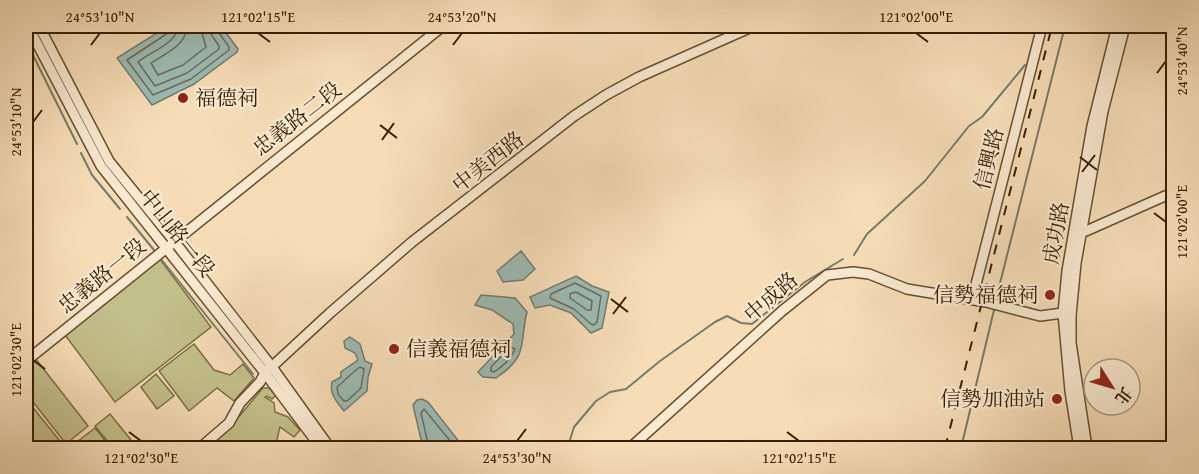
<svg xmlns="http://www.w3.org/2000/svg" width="1199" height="474" viewBox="0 0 1199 474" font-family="'Gentium Book Plus','Noto Serif TC',serif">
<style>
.green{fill:#c3bf8a;stroke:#7e6e45;stroke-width:1.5}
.water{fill:#9dbbb4;stroke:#757c6c;stroke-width:1.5}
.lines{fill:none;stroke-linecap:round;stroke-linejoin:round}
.shore{stroke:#6a6c5a;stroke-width:1.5}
.stream{stroke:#757c6c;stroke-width:2}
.minor-casing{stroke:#684e2e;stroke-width:12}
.minor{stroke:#f9e9d1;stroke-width:9}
.rail{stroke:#381e00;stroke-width:2;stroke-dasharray:10 10;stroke-linecap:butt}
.ticks{fill:none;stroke:#381e00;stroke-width:2}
.poi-dot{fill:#8f2418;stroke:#f9e9d1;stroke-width:2}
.labels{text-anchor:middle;stroke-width:4.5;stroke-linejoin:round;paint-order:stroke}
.poi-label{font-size:21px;fill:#381e00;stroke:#f9e9d1;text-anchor:start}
.street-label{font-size:21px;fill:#381e00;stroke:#f9e9d1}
.neatline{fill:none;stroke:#381e00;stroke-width:2}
.ticks-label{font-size:15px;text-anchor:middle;fill:#381e00}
</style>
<rect width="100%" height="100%" fill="#f6ddb8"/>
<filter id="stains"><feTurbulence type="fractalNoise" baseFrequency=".00333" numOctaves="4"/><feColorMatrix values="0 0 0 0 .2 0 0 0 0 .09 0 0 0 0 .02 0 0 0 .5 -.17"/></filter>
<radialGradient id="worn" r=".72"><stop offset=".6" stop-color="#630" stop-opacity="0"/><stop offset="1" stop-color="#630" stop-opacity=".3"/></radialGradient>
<g class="green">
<polygon points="159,258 211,327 115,402 62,331"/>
<polygon points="194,344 214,370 230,375 243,364 254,378 234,401 217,388 189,411 159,371"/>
<polygon points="35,358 88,426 66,444 26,393 26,365"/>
<polygon points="156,374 174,396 157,409 141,387"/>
<polygon points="263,388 269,388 276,395 272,399 267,396 265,397 274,403 275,412 288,417 300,430 294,437 280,427 275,448 206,448 226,432"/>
<polygon points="26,399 64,446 61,448 34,448 26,438"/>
<polygon points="110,414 131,440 121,448 113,448 95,426"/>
<polygon points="95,428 111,448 69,448"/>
</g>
<g class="water">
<polygon points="168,26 221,26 238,49 237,52 194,84 152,105 117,58"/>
<polygon points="521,251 535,269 523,280 503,282 497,271"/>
<polygon points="576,276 592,286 609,292 602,328 591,333 571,313 550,305 535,308 530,297"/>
<path d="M481,295L515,298L527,312C519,345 529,356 496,378L483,377L478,372L514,334L513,324L492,310L475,305Z"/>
<path d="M350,337L360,344L365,361L372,364L368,377L367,391L344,411C337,402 329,394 332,382L341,377V372L358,360L355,353L345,348L344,341Z"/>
<polygon points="422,399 428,402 464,448 423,448 413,405 417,400"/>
</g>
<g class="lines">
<g class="shore">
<polyline points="170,26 168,33 127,60 153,95 191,79 229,50 229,47 217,30 217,26"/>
<path d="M178,26C177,44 151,51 138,62L155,86L187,73L219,49V46L211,34L209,26"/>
<path d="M187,26C186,46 166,53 151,63L158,75L183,65L206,47L200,26"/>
<polygon points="575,283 601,296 597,322 594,325 591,324 574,309 550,298 551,294"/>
<polygon points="576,292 592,301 591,310 587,310 570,298 570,294"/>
<path d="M510,347L515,349C511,359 503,366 494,372L491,371V367Z"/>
<path d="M360,367L364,369L361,388L347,401H344L338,394L337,387C346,380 351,373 360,367Z"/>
<polyline points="429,448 421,413 424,409 456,448"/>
</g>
<g class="stream">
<polyline points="26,41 77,144"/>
<polyline points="81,153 92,175 120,209"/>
<polyline points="127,217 154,250"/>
<polyline points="854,255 867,234 925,181 969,126 982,117 1025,65"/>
<polyline points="161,259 253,374"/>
<polyline points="996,299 1065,26"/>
<polyline points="568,446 574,427 596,401 610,392 626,389 660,361 715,322 727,316 741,323 752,324 805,282 843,259"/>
<polyline points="961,448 994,310"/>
</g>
<defs>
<g id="minor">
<polyline points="28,26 101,166 265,373 321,448"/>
<polyline points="39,26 109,161 174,241 272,367 330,448"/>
<polyline points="1079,230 1086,231 1174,192"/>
<polyline points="972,300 1042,26"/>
<polyline points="26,361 443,26"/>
<polyline points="200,448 229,423 240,403 260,382 265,373 330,313 412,242 574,116 606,95 639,77 754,26"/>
<polyline points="630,448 782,311 827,275 853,272 869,274 907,289 986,302 1040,316 1063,313 1071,315"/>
<polyline points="1079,448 1070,391 1063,313 1067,271 1092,126 1117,26"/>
<polyline points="1087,448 1071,343 1071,315 1076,263 1103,111 1125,26"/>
</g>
</defs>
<use href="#minor" class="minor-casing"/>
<use href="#minor" class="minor"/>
<polyline class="rail" points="945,448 1052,26"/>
</g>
<path class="ticks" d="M258,33L270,42M916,33L928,42M91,45L100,33M453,45L462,33M1157,73L1166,61M33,122L42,110M380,125L397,138M382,140L394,123M1080,157L1097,170M1082,172L1095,155M1154,213L1166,222M611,299L628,312M613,314L626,297M33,360L45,369M129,432L141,441M787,432L799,441M517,441L526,429"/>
<g class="poi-dot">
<circle cx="183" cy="98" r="6"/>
<circle cx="1050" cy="295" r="6"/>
<circle cx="394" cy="349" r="6"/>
<circle cx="1057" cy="399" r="6"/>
</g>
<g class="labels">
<g class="poi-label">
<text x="195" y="105">福德祠</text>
<text x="1038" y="302" text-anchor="end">信勢福德祠</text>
<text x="406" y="356">信義福德祠</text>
<text x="1045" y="406" text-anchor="end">信勢加油站</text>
</g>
<g class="street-label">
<text transform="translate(297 119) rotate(-38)" y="7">忠義路二段</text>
<text transform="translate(989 159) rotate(-76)" y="7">信興路</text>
<text transform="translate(488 162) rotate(-38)" y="7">中美西路</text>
<text transform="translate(177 233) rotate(51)" y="7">中山路一段</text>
<text transform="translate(1056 233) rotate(-80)" y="7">成功路</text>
<text transform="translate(102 276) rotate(-39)" y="7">忠義路一段</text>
<text transform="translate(771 297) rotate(-41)" y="7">中成路</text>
</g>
</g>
<rect width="1199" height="474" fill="none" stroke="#f6ddb8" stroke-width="66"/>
<g transform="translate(1112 387) rotate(127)"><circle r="28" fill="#f9e9d1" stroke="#ac987d" stroke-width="1.5"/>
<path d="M0-4.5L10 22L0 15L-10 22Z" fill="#8f2418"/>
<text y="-9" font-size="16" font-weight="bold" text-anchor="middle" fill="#381e00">北</text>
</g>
<rect x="33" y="33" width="1133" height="408" class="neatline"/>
<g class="ticks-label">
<text x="100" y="22">24°53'10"N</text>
<text x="258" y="22">121°02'15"E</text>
<text x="462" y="22">24°53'20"N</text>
<text x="916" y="22">121°02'00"E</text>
<text transform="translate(1182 61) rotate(-90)" y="5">24°53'40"N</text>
<text transform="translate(16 122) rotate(-90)" y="5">24°53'10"N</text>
<text transform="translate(1182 222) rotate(-90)" y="5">121°02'00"E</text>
<text transform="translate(16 360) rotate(-90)" y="5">121°02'30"E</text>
<text x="141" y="463">121°02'30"E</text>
<text x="517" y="463">24°53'30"N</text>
<text x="799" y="463">121°02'15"E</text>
</g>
<rect width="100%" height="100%" filter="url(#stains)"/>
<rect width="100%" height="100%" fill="url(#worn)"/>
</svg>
